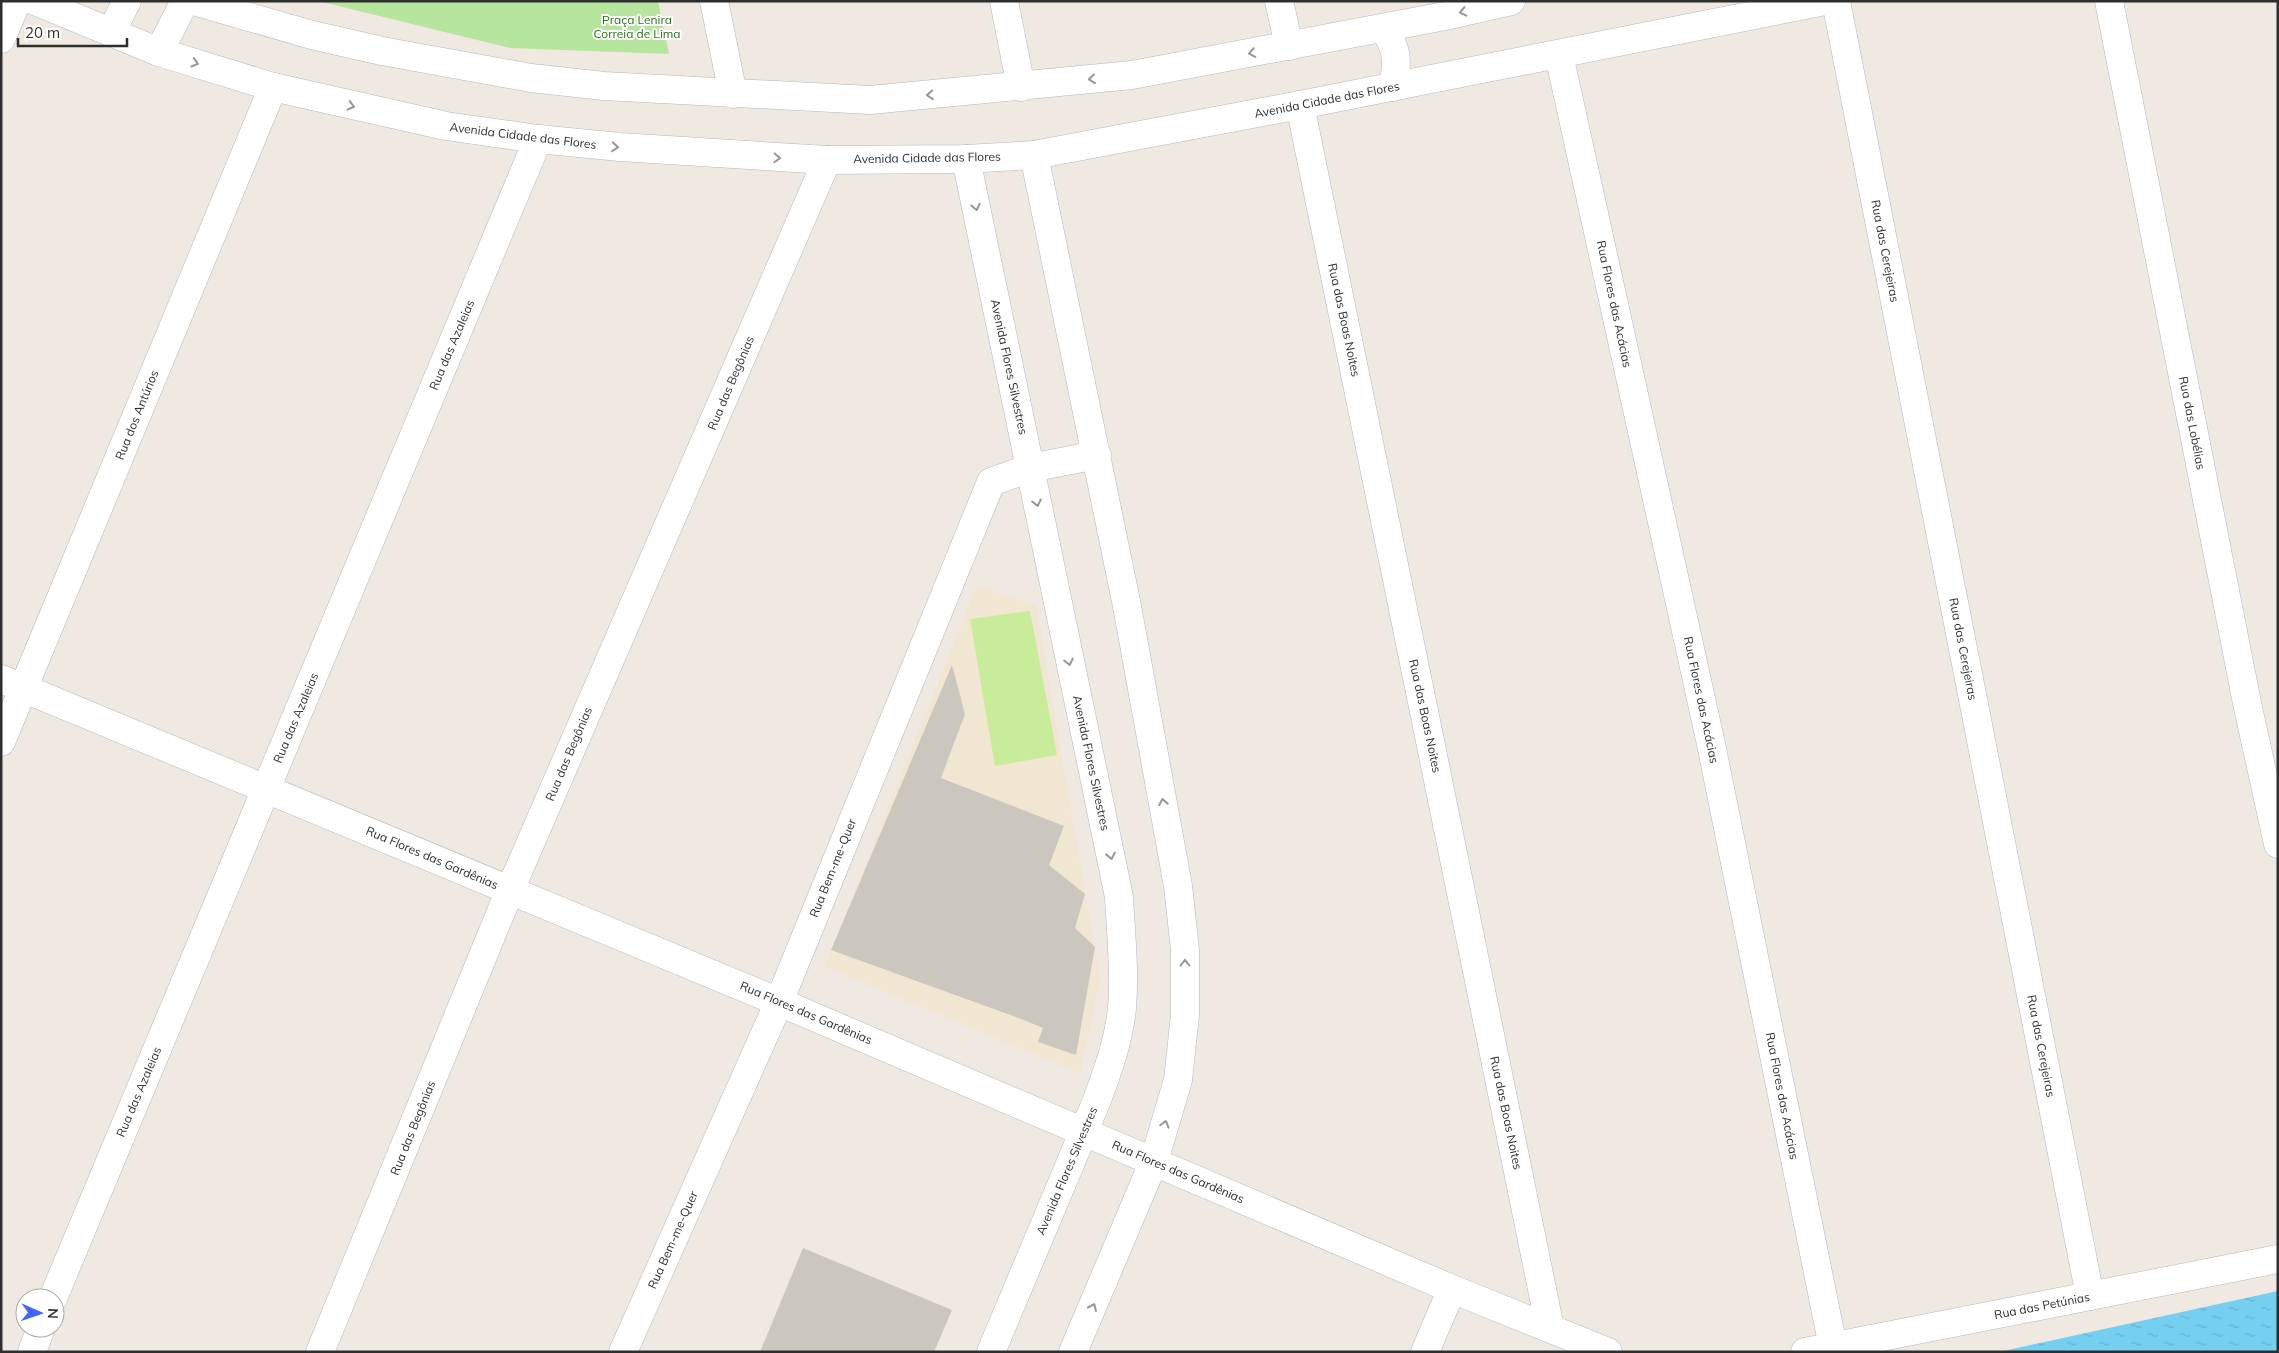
<svg xmlns="http://www.w3.org/2000/svg" width="2279" height="1353" viewBox="0 0 2279 1353" font-family="Mulish,sans-serif">
<style>
.education{fill:#f0e6d1}
.park{fill:#b6e59e}
.pitch{fill:#c9ec9a}
.water{fill:url(#water-ripples)}
.building{fill:#cbc7bf}
.lines{fill:none;stroke-linecap:round;stroke-linejoin:round}
.minor-casing{stroke:#b4b7c1;stroke-width:29}
.minor{stroke:#fff;stroke-width:28}
.oneway{stroke:#969696}
.labels{text-anchor:middle;stroke-width:4;stroke-linejoin:round;paint-order:stroke}
.park-label{font-size:12px;fill:#2c6e1b;stroke:#fff}
.street-label{font-size:12px;fill:#2e2e2e;stroke:#fff}
</style>
<defs>
<pattern id="water-ripples" width="26" height="14" patternUnits="userSpaceOnUse" patternTransform="scale(1.25)"><rect width="26" height="14" fill="#75cff0"/><path d="M2 4q2-2 4 0t4 0M15 11q2-2 4 0t4 0" fill="none" stroke="#66b2ce"/></pattern>
</defs>
<rect width="100%" height="100%" fill="#efe9e1"/>
<polygon class="education" points="977,586 1036,606 1100,980 1080,1073 825,967"/>
<polygon class="park" points="318,1 658,1 669,54 510,48"/>
<polygon class="pitch" points="1030,611 1057,755 995,766 970,619"/>
<polygon class="water" points="2278,1291 2278,1352 1999,1352"/>
<g class="building">
<polygon points="952,665 965,714 941,778 1064,826 1049,865 1085,894 1075,928 1095,947 1076,1055 1038,1042 1043,1028 1024,1020 831,950"/>
<polygon points="803,1248 952,1310 934,1352 760,1352"/>
</g>
<g class="lines">
<defs>
<g id="minor">
<polyline points="35,1 159,52 273,87 446,126 538,139 620,147 827,160 966,159 1034,155 1300,105 1825,1"/>
<polyline points="194,1 312,35 382,51 531,78 604,86 870,100 1132,75 1445,16 1511,1"/>
<polyline points="714,1 733,94"/>
<polyline points="1004,1 1021,87"/>
<polyline points="1279,1 1289,46"/>
<polyline points="1836,1 2090,1296"/>
<polyline points="2109,1 2247,703 2278,844"/>
<path d="M1384,28C1398,51 1398,61 1393,87"/>
<polyline points="111,32 127,1"/>
<polyline points="1,39 17,1"/>
<polyline points="159,52 185,1"/>
<polyline points="1559,55 1711,744 1833,1347"/>
<polyline points="1300,105 1550,1328"/>
<polyline points="1034,155 1127,606 1178,886 1185,950 1185,1015 1178,1080 1154,1161 1073,1352"/>
<path d="M966,159L1119,897C1121,934 1125,971 1122,1008C1119,1040 1108,1070 1097,1100L991,1352"/>
<polyline points="1,679 779,1002 1452,1289 1608,1352"/>
<polyline points="1,742 273,87"/>
<polyline points="53,1298 538,139"/>
<polyline points="32,1352 41,1328"/>
<polyline points="320,1352 510,890 827,160"/>
<polyline points="623,1352 779,1002 991,482 1030,468 1097,455"/>
<polyline points="1425,1352 1452,1289"/>
<polyline points="1805,1352 2278,1259"/>
</g>
</defs>
<use href="#minor" class="minor-casing"/>
<use href="#minor" class="minor"/>
</g>
<defs><path id="oneway-chevron" d="M-2-3.5L2.5 0L-2 3.5" fill="none" stroke-width="1.6" stroke-linecap="round" stroke-linejoin="round" transform="scale(1.25)"/></defs>
<g class="oneway">
<use href="#oneway-chevron" transform="translate(1463 12) rotate(167)"/>
<use href="#oneway-chevron" transform="translate(1252 53) rotate(169)"/>
<use href="#oneway-chevron" transform="translate(195 63) rotate(17)"/>
<use href="#oneway-chevron" transform="translate(1092 79) rotate(174)"/>
<use href="#oneway-chevron" transform="translate(930 95) rotate(175)"/>
<use href="#oneway-chevron" transform="translate(351 106) rotate(14)"/>
<use href="#oneway-chevron" transform="translate(615 147) rotate(5)"/>
<use href="#oneway-chevron" transform="translate(777 158) rotate(3)"/>
<use href="#oneway-chevron" transform="translate(976 207) rotate(78)"/>
<use href="#oneway-chevron" transform="translate(1037 503) rotate(78)"/>
<use href="#oneway-chevron" transform="translate(1069 662) rotate(78)"/>
<use href="#oneway-chevron" transform="translate(1163 802) rotate(-100)"/>
<use href="#oneway-chevron" transform="translate(1111 856) rotate(79)"/>
<use href="#oneway-chevron" transform="translate(1185 963) rotate(-90)"/>
<use href="#oneway-chevron" transform="translate(1165 1124) rotate(-74)"/>
<use href="#oneway-chevron" transform="translate(1093 1307) rotate(-66)"/>
</g>
<g class="labels">
<g class="park-label">
<text x="637" y="24">Praça Lenira<tspan x="637" dy="14">Correia de Lima</tspan></text>
</g>
<g class="street-label">
<text transform="translate(1327 100) rotate(-11)" y="4">Avenida Cidade das Flores</text>
<text transform="translate(523 136) rotate(7)" y="4">Avenida Cidade das Flores</text>
<text transform="translate(927 158) rotate(-1)" y="4">Avenida Cidade das Flores</text>
<text transform="translate(1885 251) rotate(79)" y="4">Rua das Cerejeiras</text>
<text transform="translate(1614 304) rotate(78)" y="4">Rua Flores das Acácias</text>
<text transform="translate(1344 320) rotate(78)" y="4">Rua das Boas Noites</text>
<text transform="translate(452 345) rotate(-67)" y="4">Rua das Azaleias</text>
<text transform="translate(1009 367) rotate(78)" y="4">Avenida Flores Silvestres</text>
<text transform="translate(731 383) rotate(-67)" y="4">Rua das Begônias</text>
<text transform="translate(137 415) rotate(-68)" y="4">Rua dos Antúrios</text>
<text transform="translate(2192 423) rotate(79)" y="4">Rua das Lobélias</text>
<text transform="translate(1963 649) rotate(79)" y="4">Rua das Cerejeiras</text>
<text transform="translate(1701 700) rotate(78)" y="4">Rua Flores das Acácias</text>
<text transform="translate(1425 716) rotate(78)" y="4">Rua das Boas Noites</text>
<text transform="translate(296 718) rotate(-67)" y="4">Rua das Azaleias</text>
<text transform="translate(569 754) rotate(-67)" y="4">Rua das Begônias</text>
<text transform="translate(1091 763) rotate(78)" y="4">Avenida Flores Silvestres</text>
<text transform="translate(432 858) rotate(23)" y="4">Rua Flores das Gardênias</text>
<text transform="translate(833 868) rotate(-68)" y="4">Rua Bem-me-Quer</text>
<text transform="translate(806 1013) rotate(23)" y="4">Rua Flores das Gardênias</text>
<text transform="translate(2041 1046) rotate(79)" y="4">Rua das Cerejeiras</text>
<text transform="translate(139 1092) rotate(-67)" y="4">Rua das Azaleias</text>
<text transform="translate(1782 1096) rotate(79)" y="4">Rua Flores das Acácias</text>
<text transform="translate(1506 1113) rotate(78)" y="4">Rua das Boas Noites</text>
<text transform="translate(413 1128) rotate(-68)" y="4">Rua das Begônias</text>
<text transform="translate(1067 1171) rotate(-67)" y="4">Avenida Flores Silvestres</text>
<text transform="translate(1178 1172) rotate(23)" y="4">Rua Flores das Gardênias</text>
<text transform="translate(673 1240) rotate(-66)" y="4">Rua Bem-me-Quer</text>
<text transform="translate(2042 1306) rotate(-11)" y="4">Rua das Petúnias</text>
</g>
</g>
<rect width="2279" height="1353" fill="none" stroke="#2e2e2e" stroke-width="5"/>
<g transform="translate(40 1313) rotate(92)"><circle r="24" fill="#ffffff" stroke="#ababab"/>
<path d="M0-4L9 19L0 12L-9 19Z" fill="#4264fb"/>
<text y="-8" font-size="14" font-weight="bold" text-anchor="middle" fill="#2e2e2e">N</text>
</g>
<path d="M18 38v8h109v-8" fill="none" stroke="#2e2e2e" stroke-width="2.5"/>
<text x="25" y="38" font-size="15" fill="#2e2e2e" stroke="#ffffff" stroke-width="4" paint-order="stroke">20 m</text>
</svg>
